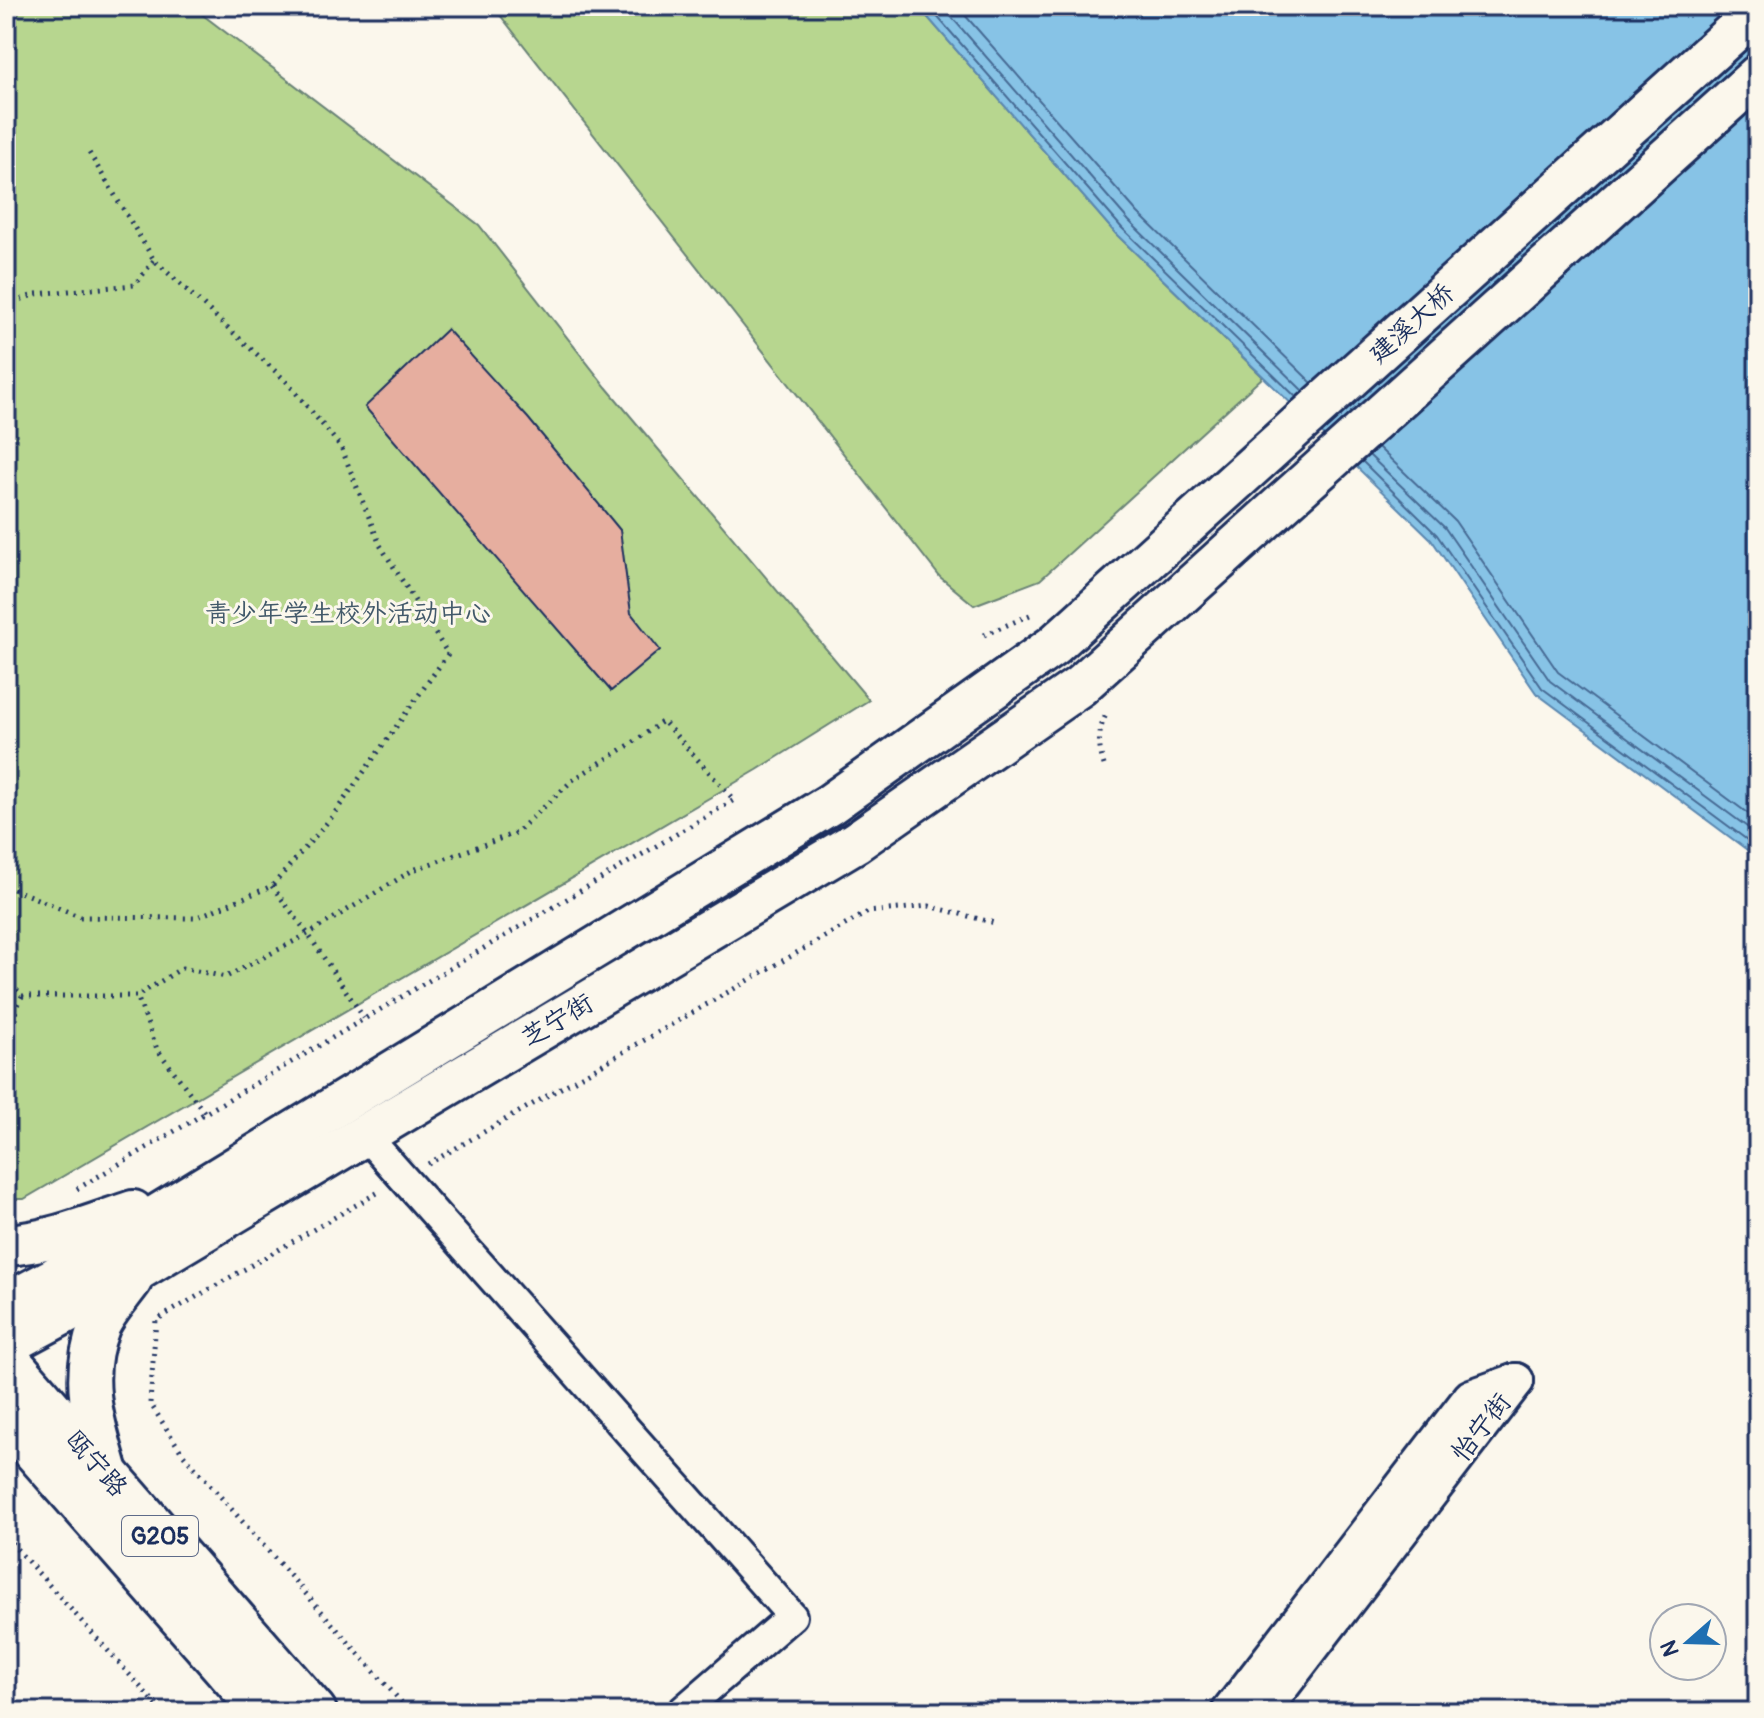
<svg xmlns="http://www.w3.org/2000/svg" width="1764" height="1718" viewBox="0 0 1764 1718" font-family="Pangolin,'LXGW WenKai TC',sans-serif">
<style>
.green{fill:#b7d68f;stroke:#698276;stroke-width:2}
.water{fill:#87c3e6;stroke:#5c88b0;stroke-width:2}
.lines{fill:none;stroke-linecap:round;stroke-linejoin:round}
.shore{stroke:#466a94;stroke-width:2}
.building{fill:#e6ae9f;stroke:#1b2f5e;stroke-width:2}
.minor-casing{stroke:#1b2f5e;stroke-width:34}
.tertiary-casing{stroke:#1b2f5e;stroke-width:40}
.secondary-casing{stroke:#1b2f5e;stroke-width:46}
.trunk-casing{stroke:#1b2f5e;stroke-width:50}
.path{stroke:#1b2f5e;stroke-width:5;stroke-dasharray:2 6;stroke-linecap:butt}
.minor{stroke:#fbf7ec;stroke-width:28}
.tertiary{stroke:#fbf7ec;stroke-width:34}
.secondary{stroke:#fbf7ec;stroke-width:40}
.trunk{stroke:#fbf7ec;stroke-width:44}
.labels{text-anchor:middle;stroke-width:6;stroke-linejoin:round;paint-order:stroke}
.shield{fill:#fbf7ec;stroke:#5e6b89;stroke-width:2}
.shield-label{font-size:24px;font-weight:bold;fill:#1b2f5e}
.street-label{font-size:26px;fill:#1b2f5e;stroke:#fbf7ec}
.park-label{font-size:26px;fill:#42596a;stroke:#fbf7ec}
</style>
<rect width="100%" height="100%" fill="#fbf7ec"/>
<filter id="ink" filterUnits="userSpaceOnUse"><feTurbulence type="fractalNoise" baseFrequency=".0125" numOctaves="2"/><feDisplacementMap in="SourceGraphic" scale="16" xChannelSelector="R" yChannelSelector="G"/><feConvolveMatrix kernelMatrix="1 2 1 2 8 2 1 2 1" color-interpolation-filters="sRGB"/></filter>
<g filter="url(#ink)">
<g class="green">
<polygon points="6,6 191,6 479,225 606,387 869,700 757,770 24,1199 6,1199"/>
<polygon points="493,6 918,6 1116,234 1263,377 1040,580 974,605 940,577"/>
</g>
<polygon class="water" points="918,6 1758,6 1758,858 1536,693 1431,539 1116,234"/>
<g class="lines">
<g class="shore">
<polyline points="928,6 1122,228 1296,397"/>
<polyline points="942,6 1129,221 1303,391"/>
<polyline points="957,6 1138,213 1312,383"/>
<polyline points="1378,447 1455,521 1558,672 1758,821"/>
<polyline points="1369,455 1445,528 1550,681 1758,835"/>
<polyline points="1362,461 1437,535 1542,688 1758,848"/>
</g>
</g>
<polygon class="building" points="447,329 528,418 620,530 631,613 660,650 611,691 365,407"/>
<g class="lines">
<defs>
<polyline id="minor" points="365,1135 792,1616 681,1712"/>
<g id="tertiary">
<polyline points="1229,1712 1471,1397 1516,1381"/>
<polyline points="1262,1712 1516,1381"/>
</g>
<g id="secondary">
<path d="M6,1245C50,1242 91,1225 133,1211"/>
<polyline points="6,1304 51,1280 829,805 1053,646 1758,10"/>
<polyline points="6,1345 71,1310 856,842 1080,686 1758,75"/>
<path d="M110,1479C95,1427 78,1380 99,1327C106,1311 121,1295 131,1281"/>
</g>
<g id="trunk">
<polyline points="6,1359 314,1712"/>
<polyline points="6,1417 265,1712"/>
</g>
</defs>
<use href="#minor" class="minor-casing"/>
<use href="#tertiary" class="tertiary-casing"/>
<use href="#secondary" class="secondary-casing"/>
<use href="#trunk" class="trunk-casing"/>
<g class="path">
<polyline points="6,305 36,294 135,285 154,260"/>
<polyline points="984,635 1030,615"/>
<path d="M1104,765C1098,747 1097,731 1107,713"/>
<polyline points="6,886 81,917 195,918 272,886 331,818 448,654 380,545 341,447 286,381 154,260 88,151"/>
<polyline points="272,886 308,934 364,1018"/>
<polyline points="6,978 22,996 12,1020 6,1025"/>
<polyline points="22,996 137,996 157,1049 205,1113"/>
<polyline points="428,1164 868,912 929,906 995,923"/>
<polyline points="77,1189 734,800 663,721 631,744 574,779 516,833 413,870 308,934 226,977 182,968 137,996"/>
<polyline points="377,1193 156,1320 150,1403 182,1453 410,1712"/>
<polyline points="6,1537 163,1712"/>
</g>
<use href="#minor" class="minor"/>
<use href="#tertiary" class="tertiary"/>
<use href="#secondary" class="secondary"/>
<use href="#trunk" class="trunk"/>
</g>
</g>
<g class="labels">
<rect class="shield" x="122" y="1516" width="76" height="40" rx="6"/>
<g class="shield-label">
<text x="160" y="1544">G205</text>
</g>
<g class="street-label">
<text transform="translate(1411 323) rotate(-42)" y="9">建溪大桥</text>
<text transform="translate(557 1020) rotate(-31)" y="9">芝宁街</text>
<text transform="translate(1481 1427) rotate(-52)" y="9">怡宁街</text>
<text transform="translate(97 1463) rotate(49)" y="9">瓯宁路</text>
</g>
<g class="park-label">
<text x="348" y="622">青少年学生校外活动中心</text>
</g>
</g>
<rect width="1764" height="1718" fill="none" stroke="#fbf7ec" stroke-width="32"/>
<rect x="16" y="16" width="1732" height="1686" fill="none" stroke="#1b2f5e" stroke-width="3" filter="url(#ink)"/>
<g transform="translate(1688 1642) rotate(250)"><circle r="38" fill="#fbf7ec" stroke="#a1a7b3" stroke-width="2"/>
<path d="M0-6L14 30L0 20L-14 30Z" fill="#1f6fb2"/>
<text y="-12" font-size="22" font-weight="bold" text-anchor="middle" fill="#1b2f5e">N</text>
</g>
</svg>
